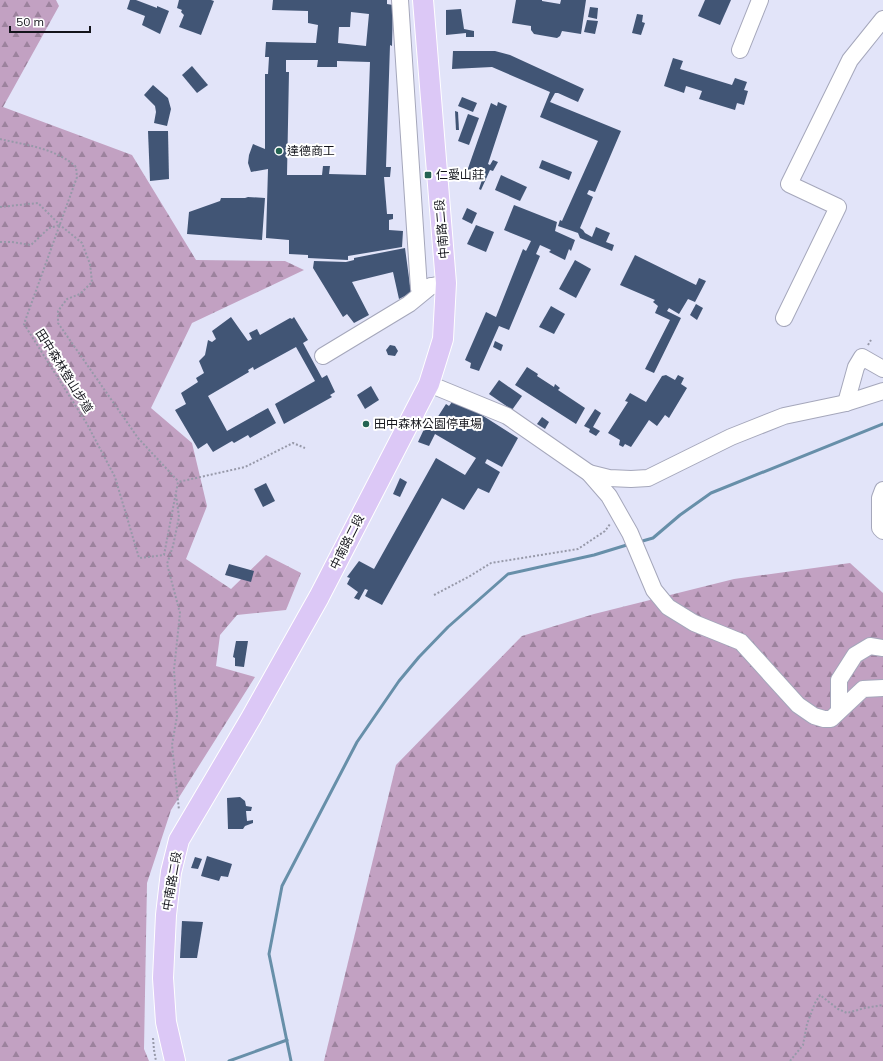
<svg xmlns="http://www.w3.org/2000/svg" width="883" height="1061" viewBox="0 0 883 1061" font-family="Mulish,'Noto Sans TC',sans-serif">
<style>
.forest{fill:url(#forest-firs)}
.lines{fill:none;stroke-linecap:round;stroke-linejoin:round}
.stream{stroke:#678fa9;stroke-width:3}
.building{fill:#415575;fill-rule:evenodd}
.minor-casing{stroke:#a5a7bb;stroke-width:18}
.major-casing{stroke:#fff;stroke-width:22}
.path{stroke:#9799a9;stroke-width:2;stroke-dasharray:2 2;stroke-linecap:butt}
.minor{stroke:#fff;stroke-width:16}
.major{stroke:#dcc8f6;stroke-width:20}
.poi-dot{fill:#246452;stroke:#fff;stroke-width:1.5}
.labels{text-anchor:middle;stroke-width:4;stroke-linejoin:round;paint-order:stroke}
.poi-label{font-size:12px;fill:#13141b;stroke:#fff;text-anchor:start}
.street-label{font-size:12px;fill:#13141b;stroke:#fff}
</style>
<defs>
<pattern id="forest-firs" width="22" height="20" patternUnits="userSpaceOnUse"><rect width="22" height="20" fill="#c2a1c2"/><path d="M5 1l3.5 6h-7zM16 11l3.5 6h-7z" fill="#9c829d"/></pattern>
</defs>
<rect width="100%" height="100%" fill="#e2e4f9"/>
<g class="forest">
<polygon points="0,0 56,0 59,6 3,107 132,155 196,260 285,261 304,270 192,323 151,408 192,443 207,506 186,559 231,589 266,555 301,573 286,610 237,615 220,635 216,666 255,677 171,810 147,883 144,1049 149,1061 0,1061"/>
<polygon points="850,563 883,593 883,1061 324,1061 396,765 522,636 594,614 734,579"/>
</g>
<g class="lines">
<g class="stream">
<polyline points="639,542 653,538 680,515 711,493 883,424"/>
<polyline points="229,1061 287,1040"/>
<polyline points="291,1061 269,954 282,886 357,742 399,681 419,657 448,627 508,574 594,555 630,544"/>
</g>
</g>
<g class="building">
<polygon points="130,0 136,0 157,8 157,6 169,11 160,34 142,25 145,16 127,9"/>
<polygon points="179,0 211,0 214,1 201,35 179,27 184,15 181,12 182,10 177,8"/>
<path d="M273,0H387V4L393,5L392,46L390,45L386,167H391L390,177H384L387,214H393V219L389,220V230L403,231L402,247L348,256V260L308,258V255L289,254V240L266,238L268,169L251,172L248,163L249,155L253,144L265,149V74H268L269,57H265L266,42L316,43L318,25L308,23V11L272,10ZM351,12L369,14L366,46L338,43L339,27H350ZM286,60H318L317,67H337V61L370,62L366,175L329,174L330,166H323L322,175H287L289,72H286Z"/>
<polygon points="516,0 542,0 542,1 560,4 561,0 586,0 581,34 562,31 560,36 557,38 534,34 531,30 531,26 512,23"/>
<polygon points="705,0 731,0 720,25 698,16"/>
<polygon points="590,7 598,8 597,19 588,17"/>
<polygon points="461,9 464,29 474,31 474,37 466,37 466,33 446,35 446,10"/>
<polygon points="637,14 643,15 642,22 645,23 641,35 632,33"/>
<polygon points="587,20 598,21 595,34 584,32"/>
<polygon points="453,51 495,51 510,55 584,89 578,102 558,93 555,93 550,102 621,131 595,192 589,190 587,194 593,197 580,228 583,230 585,233 592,237 596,227 610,233 606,242 614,245 612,251 580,238 578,233 558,226 560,220 562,221 598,141 540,117 550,92 492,67 452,69"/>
<polygon points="673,58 683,61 680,69 732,85 735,78 747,82 744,90 748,91 744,105 737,103 735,110 699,99 702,91 686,86 684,93 664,86"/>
<polygon points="192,66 208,85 197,93 182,75"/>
<polygon points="153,85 168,98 171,109 167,126 154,123 156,112 155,106 144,95"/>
<polygon points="462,97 477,103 473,112 458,106"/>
<polygon points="498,102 507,106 488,164 490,165 493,160 498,162 493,171 490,170 481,190 479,189 482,180 466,174 491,103 497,106"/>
<polygon points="455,111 458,112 459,130 456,130"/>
<polygon points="468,114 479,118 469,145 458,141"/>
<polygon points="148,131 168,131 169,179 150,181"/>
<polygon points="542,160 572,172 569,180 539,168"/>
<polygon points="501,175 527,187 520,201 495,190"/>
<polygon points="248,197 265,198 262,240 187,234 189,212 220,201 221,198 245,198"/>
<polygon points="514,205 557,222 555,231 575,240 571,251 569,249 565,260 549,252 551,250 540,245 536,254 540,256 509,330 499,326 479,371 470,368 471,363 465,360 486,312 496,317 523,249 526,251 531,241 504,230"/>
<polygon points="467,208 477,213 472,224 462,219"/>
<polygon points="476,225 494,232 486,252 467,244"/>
<polygon points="405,248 411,293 399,299 393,272 352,282 369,315 354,323 347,314 343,317 313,268 314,261 346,262 354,260 354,258"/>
<polygon points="635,255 696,285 699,278 706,281 695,302 688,299 679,314 669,308 667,311 681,318 654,373 645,369 670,320 655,313 658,306 653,302 655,300 620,285"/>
<polygon points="575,260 591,269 576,298 559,289"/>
<polygon points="696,304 703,308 697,320 690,315"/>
<polygon points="551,306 565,314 554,334 539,327"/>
<polygon points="231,317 248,341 252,339 249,333 257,329 260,335 290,318 292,319 294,317 308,340 303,343 322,378 327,375 335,392 330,395 332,397 284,424 275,404 315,381 296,347 254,370 253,367 248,370 249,372 208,396 227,431 268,408 276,423 250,438 248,435 234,443 232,441 213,452 207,443 198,449 175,410 186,404 181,393 198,382 196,378 204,373 199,361 205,355 208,340 212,342 216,339 212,331"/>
<polygon points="495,341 503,345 501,351 493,347"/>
<polygon points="390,345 395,346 398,351 395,356 388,355 386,350"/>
<polygon points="527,367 538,374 537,376 554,387 555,384 560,388 558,390 585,408 576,424 515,385"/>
<polygon points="666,375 675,380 678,375 684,378 681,384 687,388 669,418 665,415 657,426 649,420 631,447 625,444 623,447 619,445 620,440 608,433 628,402 625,401 630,393 646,402 662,376"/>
<polygon points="499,380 522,396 512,410 489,394"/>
<polygon points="371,386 379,400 365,409 357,395"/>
<polygon points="455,398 518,438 502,467 487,459 485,463 500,472 489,493 478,488 464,510 442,498 382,605 365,596 368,590 365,589 359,600 354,598 358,592 347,584 350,578 347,577 359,561 374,569 436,458 465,475 476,458 435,434 429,446 418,442 425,427 430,429 446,404 449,406"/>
<polygon points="595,409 601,413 593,427 600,431 596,436 589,432 590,429 584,426"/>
<polygon points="542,417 549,422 545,429 537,424"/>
<polygon points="400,478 407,482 400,497 393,494"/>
<polygon points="266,483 275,501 263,507 254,489"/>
<polygon points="229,564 254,571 251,582 225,575"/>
<polygon points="236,641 248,641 244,667 235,666 235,658 233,657"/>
<polygon points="240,797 245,801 246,806 252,807 251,811 246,811 247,821 253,820 253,823 245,826 243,829 228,829 227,798"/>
<polygon points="207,856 232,864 228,877 221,876 219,881 201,876"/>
<polygon points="195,857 202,859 198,869 191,868"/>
<polygon points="182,921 203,922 197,958 180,958"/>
</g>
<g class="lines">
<defs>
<g id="minor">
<polyline points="400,0 419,289 446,283"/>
<polyline points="740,50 760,0"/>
<polyline points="784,318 838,207 789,184 850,60 883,19"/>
<polyline points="323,356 409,304 431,286"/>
<polyline points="429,384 507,416 589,473 609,496 630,533 654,590 668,607 694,623 741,642 798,705 814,716 824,719 831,719 863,689 883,688"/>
<polyline points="846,403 856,367 862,357 883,369"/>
<polyline points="589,473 609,478 631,479 648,478 731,437 784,416 846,403 883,391"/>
<polyline points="883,490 880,498 880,528 883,531"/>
<polyline points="839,710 839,680 855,655 870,646 883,648"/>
</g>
<polyline id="major" points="175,1061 166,1022 163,978 166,915 171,872 179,840 251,718 319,597 429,384 443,339 446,283 423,0"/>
</defs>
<use href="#minor" class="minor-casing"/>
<use href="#major" class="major-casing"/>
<g class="path">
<path d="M0,139C25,145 56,148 76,167L77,177L24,324L87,424L115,477L139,558L164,555L178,482L245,467L293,443L305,448"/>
<polyline points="0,207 38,203 60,225 82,243 90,264 92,282 80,294 67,299 58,311 58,323 138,438 178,481"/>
<polyline points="0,242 12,242 31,245 49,228 60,225"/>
<polyline points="868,345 871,340"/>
<polyline points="176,495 179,517 173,546 167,564 180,613 174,670 177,716 172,745 179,810"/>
<polyline points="434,595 470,576 491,563 578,549 605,531 610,524"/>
<polyline points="153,1038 154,1050 156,1061"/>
<polyline points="790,1061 803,1045 807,1024 815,1003 820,995 838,1009 847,1013 865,1008 883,1005"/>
</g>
<use href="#minor" class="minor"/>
<use href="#major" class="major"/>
</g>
<g class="poi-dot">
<circle cx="279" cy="151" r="4"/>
<rect x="424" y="171" width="8" height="8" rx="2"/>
<circle cx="366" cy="424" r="4"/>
</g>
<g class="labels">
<g class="poi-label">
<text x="287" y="155">達德商工</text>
<text x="436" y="179">仁愛山莊</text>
<text x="374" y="428">田中森林公園停車場</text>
</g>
<g class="street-label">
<text transform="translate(442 229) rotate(-95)" y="4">中南路二段</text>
<text transform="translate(64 371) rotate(58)" y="4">田中森林登山步道</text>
<text transform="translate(347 542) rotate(-63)" y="4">中南路二段</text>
<text transform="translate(172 881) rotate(-80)" y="4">中南路二段</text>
</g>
</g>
<path d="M10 26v6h80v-6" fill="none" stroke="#13141b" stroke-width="2"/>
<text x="16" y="26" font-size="12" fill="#13141b" stroke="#ffffff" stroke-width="3" paint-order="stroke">50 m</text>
</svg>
